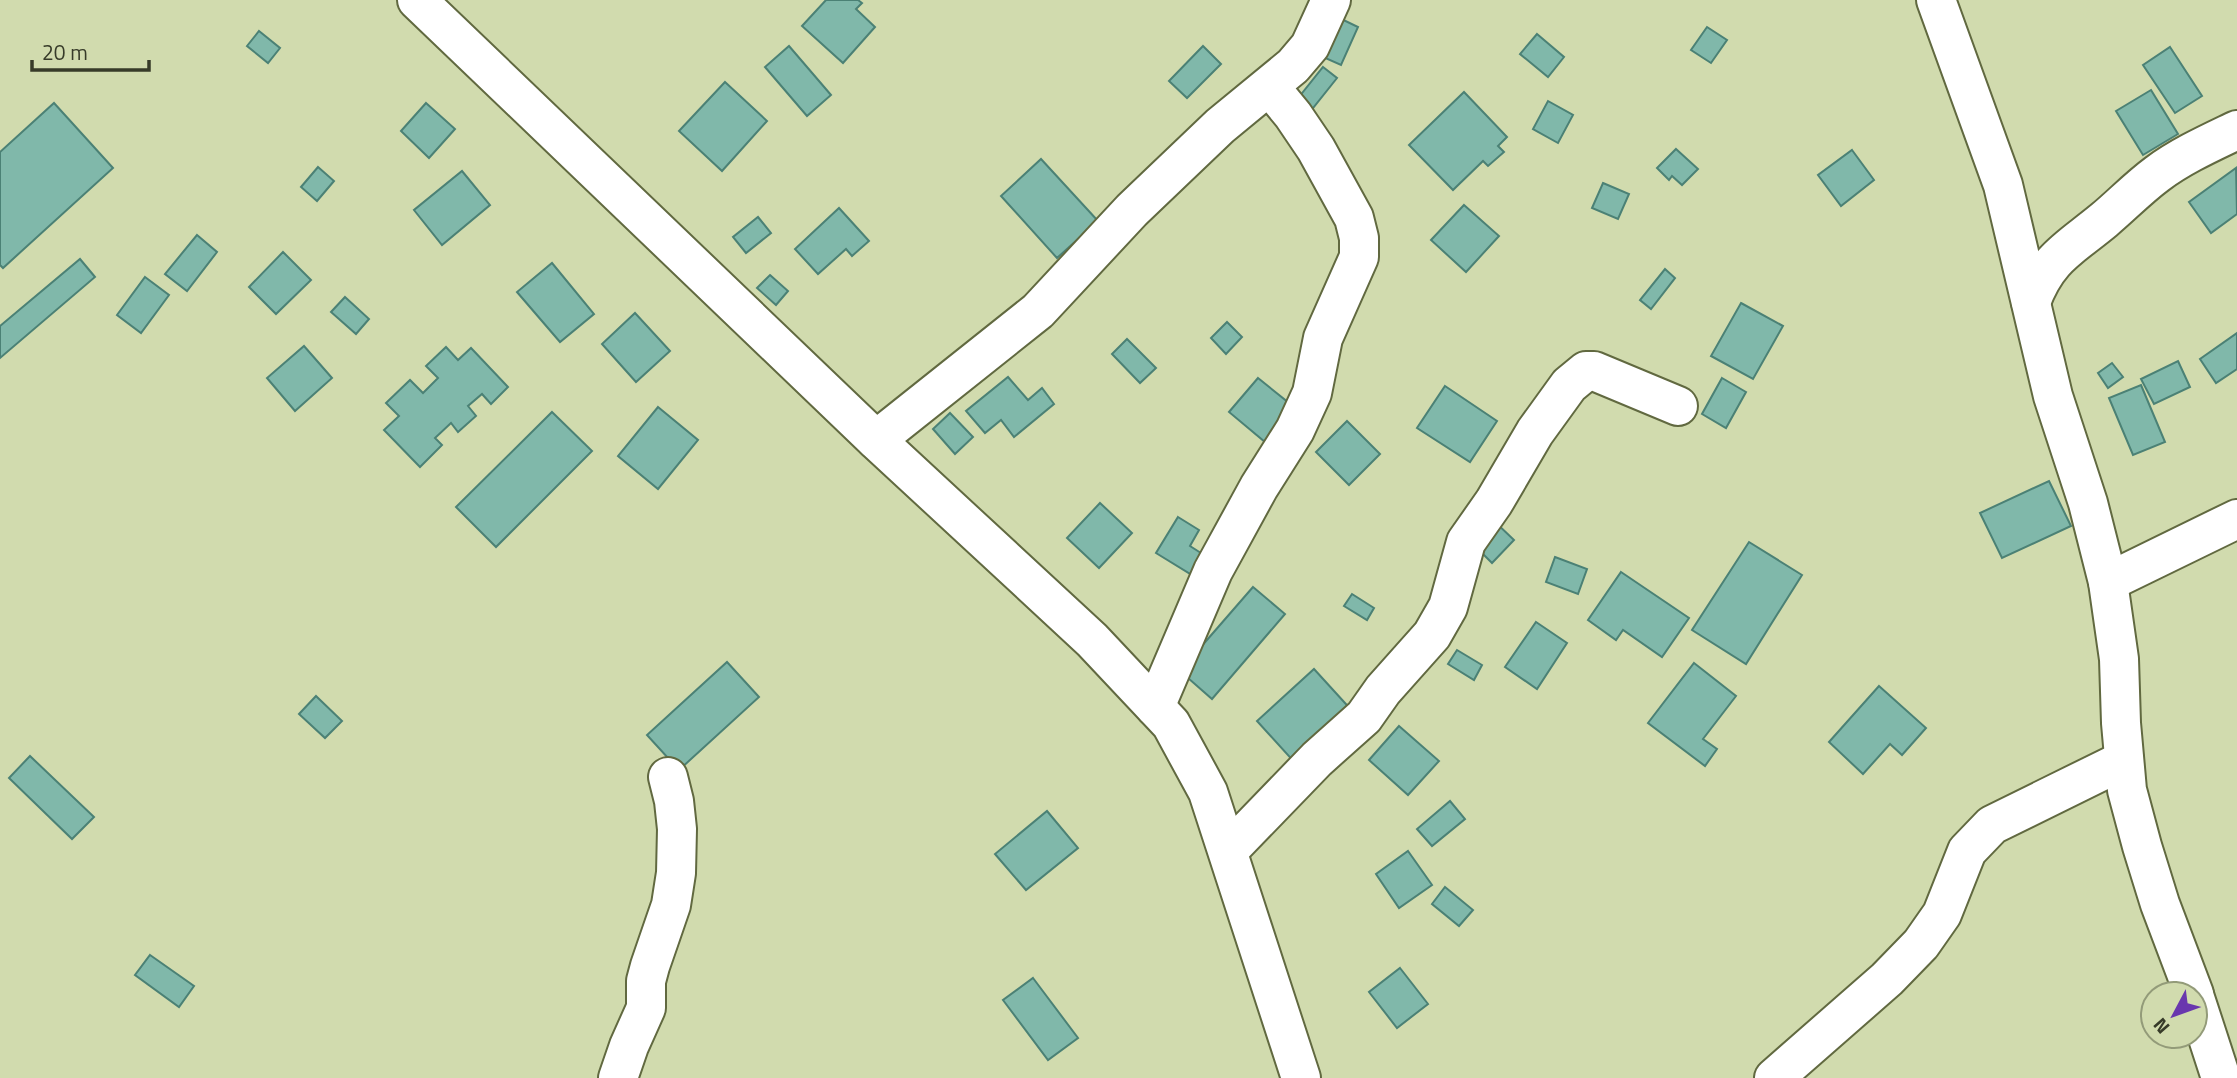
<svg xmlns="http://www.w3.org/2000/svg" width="2237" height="1078" viewBox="0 0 2237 1078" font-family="'Titillium Web',sans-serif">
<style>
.building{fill:#80b8aa;stroke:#4b8175;stroke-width:2}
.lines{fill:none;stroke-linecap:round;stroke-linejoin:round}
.minor-casing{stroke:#616940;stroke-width:42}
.minor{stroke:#fff;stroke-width:38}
</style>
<rect width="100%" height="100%" fill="#d1dbae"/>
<g class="building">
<polygon points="826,0 858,0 862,3 856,9 875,27 843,63 802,26"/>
<polygon points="1331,14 1358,27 1341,65 1314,53"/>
<polygon points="1707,27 1727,40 1711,63 1691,50"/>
<polygon points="259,31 280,48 268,63 247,46"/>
<polygon points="1537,34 1564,57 1548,77 1520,54"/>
<polygon points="789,46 831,95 807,116 765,67"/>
<polygon points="1203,46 1221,64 1187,98 1169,81"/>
<polygon points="2170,47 2202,96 2175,113 2143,65"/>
<polygon points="1323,67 1337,78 1309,113 1295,102"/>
<polygon points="725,82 767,121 722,171 679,131"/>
<polygon points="2151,90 2178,134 2143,155 2116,111"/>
<polygon points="1464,92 1507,137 1498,146 1504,152 1488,166 1483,161 1453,190 1409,145"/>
<polygon points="1548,101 1573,115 1558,143 1533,129"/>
<polygon points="54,103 113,168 3,268 0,265 0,152"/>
<polygon points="426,103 455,129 429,158 401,131"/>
<polygon points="1676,149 1698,169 1682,185 1672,176 1669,180 1657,168"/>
<polygon points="1852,150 1874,180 1841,206 1818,175"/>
<polygon points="1041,159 1098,221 1057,258 1001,196"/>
<polygon points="318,167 334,181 317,201 301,187"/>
<polygon points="2236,168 2237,214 2211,233 2189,202"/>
<polygon points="462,171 490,205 442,245 414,210"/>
<polygon points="1603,183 1629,194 1618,219 1592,208"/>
<polygon points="1464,205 1499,236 1466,272 1431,240"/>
<polygon points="839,208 869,241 852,256 846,249 818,274 795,249"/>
<polygon points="758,217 771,233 746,253 733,237"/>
<polygon points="197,235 217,252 187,291 165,274"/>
<polygon points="283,252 311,280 276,314 249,287"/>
<polygon points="80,259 95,277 0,358 0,326"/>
<polygon points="552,263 594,314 560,342 517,292"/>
<polygon points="1665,269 1675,278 1651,309 1640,300"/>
<polygon points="770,275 788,291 776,305 757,288"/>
<polygon points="145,277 169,295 141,333 117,315"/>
<polygon points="345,297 369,319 356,334 331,312"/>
<polygon points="1741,303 1783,326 1753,379 1711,356"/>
<polygon points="635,313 670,351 636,382 602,344"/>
<polygon points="1227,322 1242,337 1226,354 1211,338"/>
<polygon points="2237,333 2237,369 2216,383 2200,359"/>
<polygon points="1127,339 1156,368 1140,383 1112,354"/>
<polygon points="304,346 332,378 295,411 267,378"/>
<polygon points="446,347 458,360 471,348 508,387 491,404 482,394 468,406 476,416 458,432 451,423 435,438 442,445 420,467 384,430 399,416 386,403 410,380 423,393 438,378 426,366"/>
<polygon points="2178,361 2190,387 2154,404 2141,379"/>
<polygon points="2112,363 2123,377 2108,388 2098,373"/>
<polygon points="1008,377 1028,400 1042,388 1054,404 1014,437 1001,420 985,433 966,411"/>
<polygon points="1258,378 1294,407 1265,442 1229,412"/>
<polygon points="1722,378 1746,392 1726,428 1702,414"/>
<polygon points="2141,385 2165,442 2133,455 2109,398"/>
<polygon points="1445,386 1497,421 1470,462 1417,428"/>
<polygon points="658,407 698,440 658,489 618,456"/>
<polygon points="552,412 592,451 496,547 456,507"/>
<polygon points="950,413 973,437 955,454 933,429"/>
<polygon points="1347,421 1380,454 1349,485 1316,452"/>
<polygon points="2049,481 2071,526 2002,558 1980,513"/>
<polygon points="1100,503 1132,533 1099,568 1067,538"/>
<polygon points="1178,517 1199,530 1190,546 1204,555 1192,575 1156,553"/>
<polygon points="1492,519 1514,540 1492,563 1470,541"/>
<polygon points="1749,542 1802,575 1746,664 1692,630"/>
<polygon points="1555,557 1587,569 1578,594 1546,582"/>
<polygon points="1621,572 1689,618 1662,657 1623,630 1616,640 1588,620"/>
<polygon points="1253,587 1285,614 1212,699 1180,671"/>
<polygon points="1352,594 1374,608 1367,620 1344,606"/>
<polygon points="1536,622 1567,643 1537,689 1505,667"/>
<polygon points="1457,650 1482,665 1474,680 1448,664"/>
<polygon points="727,662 759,697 679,770 647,735"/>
<polygon points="1694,663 1736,696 1703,739 1717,749 1705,766 1648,723"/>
<polygon points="1314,669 1355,714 1297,765 1257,721"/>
<polygon points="1879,686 1926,728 1902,755 1890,744 1863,774 1829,742"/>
<polygon points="316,696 342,721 325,738 299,714"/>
<polygon points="1399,726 1439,761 1408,795 1369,760"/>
<polygon points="30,756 94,817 72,839 9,778"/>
<polygon points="1450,801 1465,819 1432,846 1417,829"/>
<polygon points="1047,811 1078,848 1026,890 995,854"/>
<polygon points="1408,851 1432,885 1399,908 1376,874"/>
<polygon points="1445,887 1473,910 1459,926 1432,904"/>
<polygon points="150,955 194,986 179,1007 135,975"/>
<polygon points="1400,968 1428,1004 1397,1028 1369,992"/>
<polygon points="1033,978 1078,1038 1048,1060 1003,1000"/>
</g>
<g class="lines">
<defs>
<g id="minor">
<polyline points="417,0 876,440 1092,640 1171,724 1208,792 1301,1078"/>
<polyline points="1936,0 2003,185 2053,396 2088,503 2108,582 2119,659 2121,723 2127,790 2142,846 2160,904 2194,994"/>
<path d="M2031,302C2048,257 2069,249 2104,220C2122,205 2138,188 2157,174C2181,156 2210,143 2237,130"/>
<polyline points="876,440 1038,311 1132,210 1220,126 1293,66 1310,46 1331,0"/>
<polyline points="2108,582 2237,519"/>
<polyline points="1155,707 1213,571 1259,487 1295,430 1312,393 1323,338 1359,257 1359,238 1354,218 1316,149 1293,115 1270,87"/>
<polyline points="1228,851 1317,759 1364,717 1383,690 1432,635 1448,607 1466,542 1494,502 1535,432 1569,385 1586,371 1594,371 1678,406"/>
<polyline points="2195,998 2221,1078"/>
<polyline points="618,1078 629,1046 646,1008 646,981 650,966 671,905 676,873 677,829 674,801 668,777"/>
<polyline points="1774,1078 1887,979 1921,944 1942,914 1967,851 1992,825 2124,760"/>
</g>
</defs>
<use href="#minor" class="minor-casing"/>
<use href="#minor" class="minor"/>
</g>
<g transform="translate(2174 1015) rotate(229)"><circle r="33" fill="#d1dbae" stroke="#939b79" stroke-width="2"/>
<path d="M0-5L12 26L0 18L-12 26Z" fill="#6937ae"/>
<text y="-10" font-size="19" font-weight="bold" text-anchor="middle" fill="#373b29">N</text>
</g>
<path d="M32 60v10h117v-10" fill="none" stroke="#373b29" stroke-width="3.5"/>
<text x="42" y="60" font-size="21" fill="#373b29" stroke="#d1dbae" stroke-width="5" paint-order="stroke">20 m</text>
</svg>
